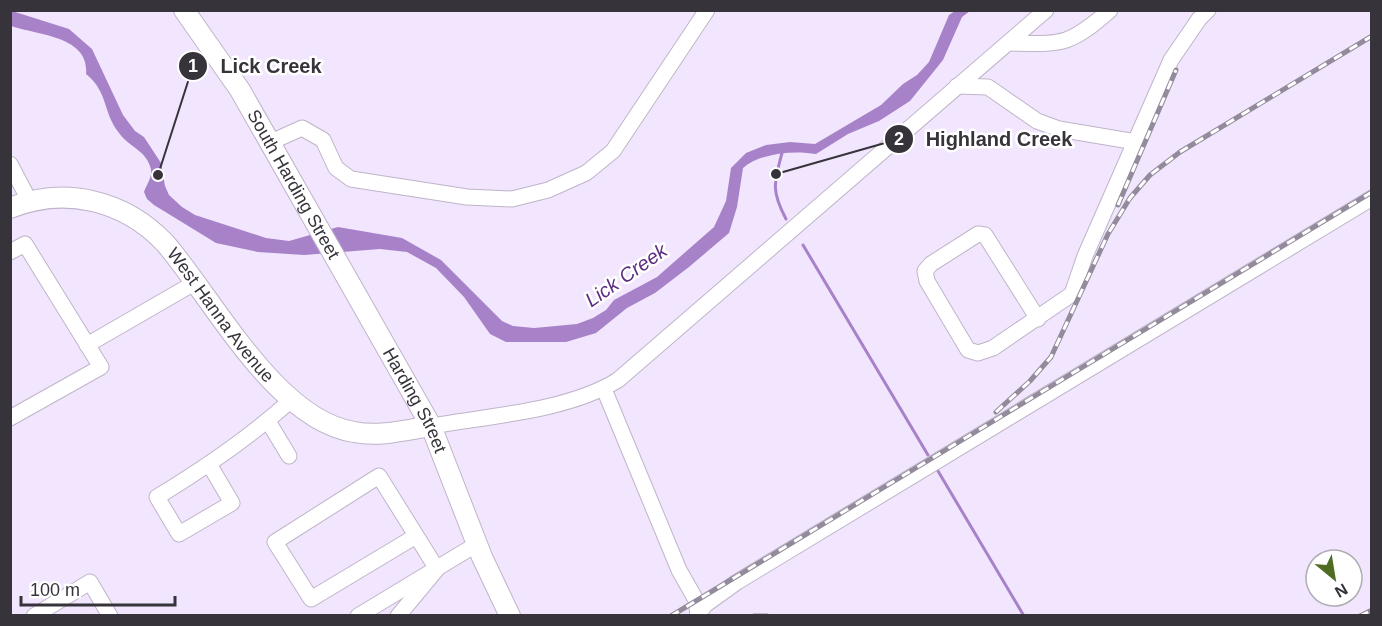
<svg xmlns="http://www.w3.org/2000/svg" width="1382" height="626" viewBox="0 0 1382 626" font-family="Helvetica,sans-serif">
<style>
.water{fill:#a882c9}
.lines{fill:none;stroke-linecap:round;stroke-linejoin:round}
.stream{stroke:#a882c9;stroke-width:3}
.minor-casing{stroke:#bfb4c9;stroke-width:17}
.major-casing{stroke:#bfb4c9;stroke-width:22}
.minor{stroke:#fff;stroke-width:15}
.major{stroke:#fff;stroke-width:20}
.rail-casing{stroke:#938b9b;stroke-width:5}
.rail{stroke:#fff;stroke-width:3;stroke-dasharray:9;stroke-linecap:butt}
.labels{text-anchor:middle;stroke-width:5;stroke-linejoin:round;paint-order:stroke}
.street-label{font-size:18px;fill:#37333b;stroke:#fff}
.water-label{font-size:20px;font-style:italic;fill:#5e2d81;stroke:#fff}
.leader{fill:none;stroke:#37333b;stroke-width:2}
.callout-dot{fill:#37333b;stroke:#fff;stroke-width:2}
.mark-label{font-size:18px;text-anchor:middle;font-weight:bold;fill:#fff}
.callout-label{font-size:20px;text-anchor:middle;font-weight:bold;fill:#37333b;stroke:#fff;stroke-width:5;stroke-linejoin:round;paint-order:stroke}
</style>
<rect width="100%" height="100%" fill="#f1e6fd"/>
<path class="water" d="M12,11L69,29L92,49L123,115L135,131L144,137L161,163L165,186L169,195L182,207L195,215L266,238L289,241L338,227L402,238L441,260L502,321L513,326L534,328L577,324L593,318L606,310L614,300L657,277L714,227L726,201L731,168L746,153L766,145L790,142L815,144L881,105L903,84L917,75L929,62L949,15L955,11H970L962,17L943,60L910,101L879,121L848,134L816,154C794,150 760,153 743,168L737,207L729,233L689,267L655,293L627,308L596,333L566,342H506L490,334L464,297L436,268L407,252L380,249L304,255L258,252L216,243L154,205L147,199L144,192C147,183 154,176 150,166C145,150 128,146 119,133C102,111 109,93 86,74C90,36 37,35 11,26Z"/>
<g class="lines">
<g class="stream">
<path d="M782,153C774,183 771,191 786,219"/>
<polyline points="803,245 928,455"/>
<polyline points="938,471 1024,616"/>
</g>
<defs>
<g id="minor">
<path d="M1008,43C1062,44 1068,47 1110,10"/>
<polyline points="957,86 988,87 1037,121 1059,129 1136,142"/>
<polyline points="271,142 302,128 323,140 336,168 351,179 467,197 512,199 548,190 586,173 613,151 707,10"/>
<polyline points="10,164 30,202"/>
<polyline points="10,252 25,244 101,367 10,418"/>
<polyline points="1038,319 985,235 978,234 931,264 925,271 927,281 968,350 978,353 993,348 1072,294 1085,256 1171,60 1199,19 1208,10"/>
<polyline points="87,345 196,282"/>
<polyline points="604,389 679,570 696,600 698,614"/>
<polyline points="268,421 289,456"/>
<path d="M431,426C489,416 568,411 618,380L1046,10"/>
<path d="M209,464L232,503L179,534L157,497C203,469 249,438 290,401"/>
<polyline points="34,616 90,582 110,616"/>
<polyline points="358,616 477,544"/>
<polyline points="398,616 437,569 379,476 275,542 311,599 416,536"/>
<polyline points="697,616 705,605 737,582 1372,198"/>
</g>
<g id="major">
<path id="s1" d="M184,10L240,90L431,426L482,557L510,616"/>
<path id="s2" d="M10,208C65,186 124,200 165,243C214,300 276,420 354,432C380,437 406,430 431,426"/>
</g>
</defs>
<use href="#minor" class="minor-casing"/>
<use href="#major" class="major-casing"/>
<use href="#minor" class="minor"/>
<use href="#major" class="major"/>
<defs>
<g id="rail">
<polyline points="1118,205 1176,70"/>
<polyline points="996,412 1030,381 1051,357 1108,234 1130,198 1150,175 1180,152 1372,36"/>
<polyline points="671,616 1372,192"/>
<polyline points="754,616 767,616"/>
<polyline points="1360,616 1372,610"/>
</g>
</defs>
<use href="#rail" class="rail-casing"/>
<use href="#rail" class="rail"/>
</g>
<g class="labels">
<g class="street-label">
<text dy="6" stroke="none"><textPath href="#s1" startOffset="206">South Harding Street</textPath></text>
<text dy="6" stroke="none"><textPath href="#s2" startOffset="260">West Hanna Avenue</textPath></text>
<text dy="6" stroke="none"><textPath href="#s1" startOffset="454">Harding Street</textPath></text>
</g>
<g class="water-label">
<text transform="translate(626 275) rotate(-35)" y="7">Lick Creek</text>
</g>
</g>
<path class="leader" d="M158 175L193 66M776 174L899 139"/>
<g class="callout-dot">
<circle cx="158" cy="175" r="6"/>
<circle cx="776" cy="174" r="6"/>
<circle cx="193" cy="66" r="15"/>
<circle cx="899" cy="139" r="15"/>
</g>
<g class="mark-label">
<text x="193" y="72">1</text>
<text x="899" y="145">2</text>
</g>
<g class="callout-label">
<text x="271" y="73">Lick Creek</text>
<text x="999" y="146">Highland Creek</text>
</g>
<rect width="1382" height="626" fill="none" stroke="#37333b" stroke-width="24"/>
<g transform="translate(1334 578) rotate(150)"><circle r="28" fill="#ffffff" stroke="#afadb1" stroke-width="1.5"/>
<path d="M0-4.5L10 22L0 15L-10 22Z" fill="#4f6d22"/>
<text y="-9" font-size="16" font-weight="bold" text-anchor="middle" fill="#37333b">N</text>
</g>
<path d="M21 596v9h154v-9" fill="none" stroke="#37333b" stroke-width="3"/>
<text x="30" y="596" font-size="18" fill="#37333b" stroke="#ffffff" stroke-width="4.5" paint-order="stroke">100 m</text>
</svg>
